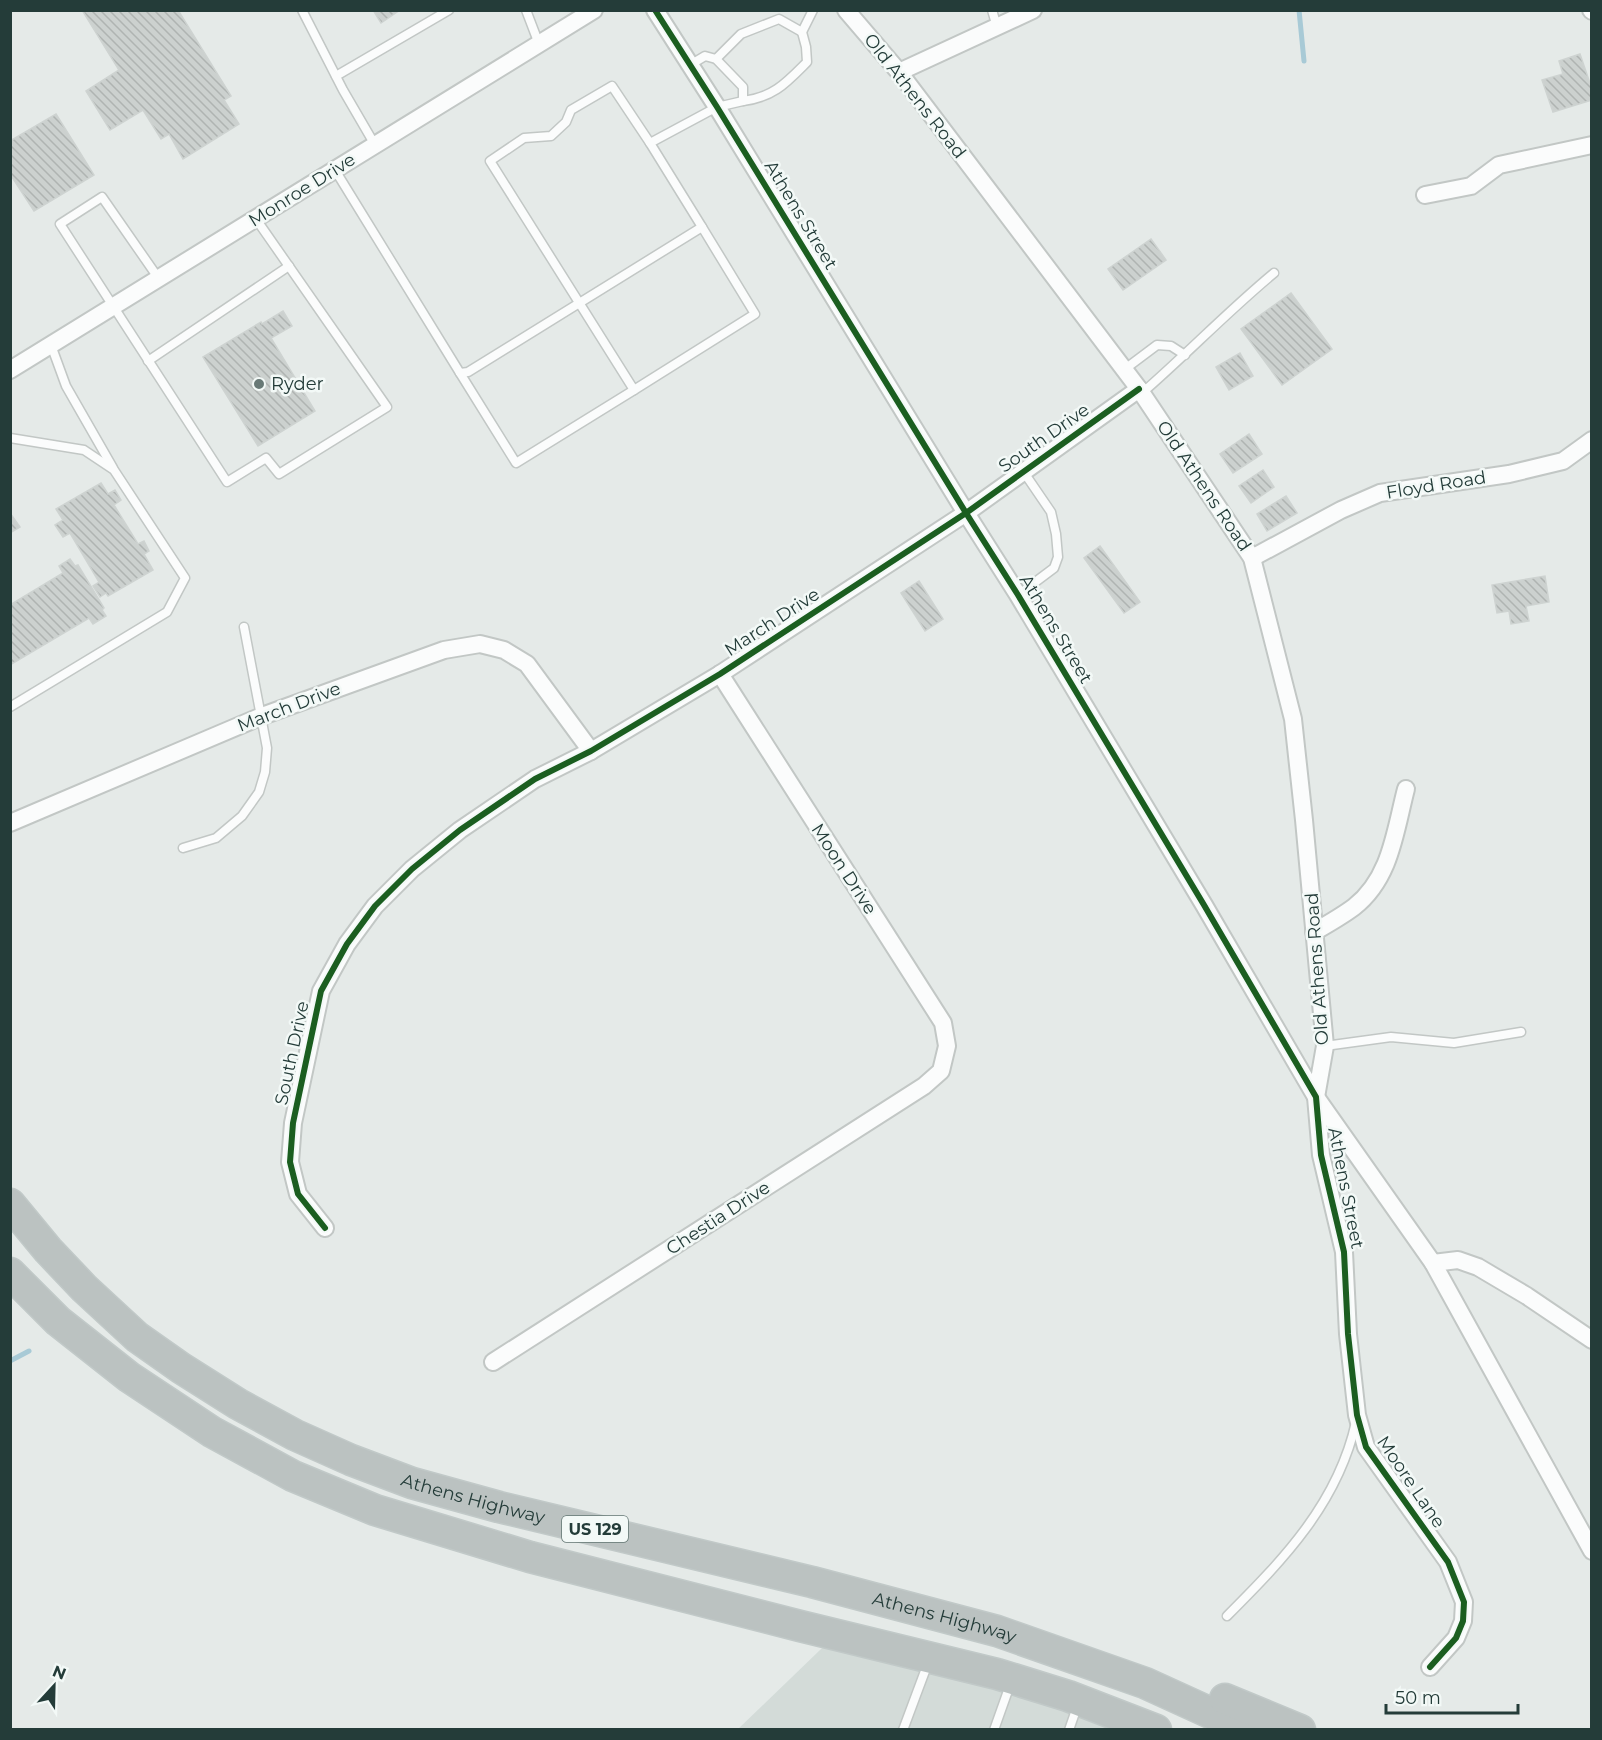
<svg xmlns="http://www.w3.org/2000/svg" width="1602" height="1740" viewBox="0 0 1602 1740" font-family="Montserrat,sans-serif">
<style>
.built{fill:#d3dbd8}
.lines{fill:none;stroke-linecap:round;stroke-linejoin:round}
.stream{stroke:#a8cad6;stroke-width:5}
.building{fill:url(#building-back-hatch);stroke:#ced3d1;stroke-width:1.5}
.lane-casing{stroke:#c2c7c5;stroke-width:11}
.street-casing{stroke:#c2c7c5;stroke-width:20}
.highway-casing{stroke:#c1c9c8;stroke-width:33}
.lane{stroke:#fbfcfc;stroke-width:8}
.street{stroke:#fbfcfc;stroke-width:16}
.highway{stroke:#bbc2c1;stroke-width:30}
.cycleway-casing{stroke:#f3f9f7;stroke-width:10}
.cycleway{stroke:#1b5e20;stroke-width:6}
.poi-dot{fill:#687976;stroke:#f3f9f7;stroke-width:2}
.labels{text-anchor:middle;stroke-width:5;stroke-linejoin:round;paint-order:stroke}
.shield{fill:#f3f9f7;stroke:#627572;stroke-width:1.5}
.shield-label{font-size:16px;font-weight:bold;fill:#243c39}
.street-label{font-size:18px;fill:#243c39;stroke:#f3f9f7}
.poi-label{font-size:18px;fill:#243c39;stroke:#f3f9f7;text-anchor:start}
</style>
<defs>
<pattern id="building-back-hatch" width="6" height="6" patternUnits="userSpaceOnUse" patternTransform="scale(1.5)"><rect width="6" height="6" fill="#ccd1cf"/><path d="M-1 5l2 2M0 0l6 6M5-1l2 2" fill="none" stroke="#afb4b2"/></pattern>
</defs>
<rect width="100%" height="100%" fill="#e5eae8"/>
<polygon class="built" points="849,1622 1112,1705 1164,1730 737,1730"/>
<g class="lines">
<g class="stream">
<polyline points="1299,10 1304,61"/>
<polyline points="10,1361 29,1351"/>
</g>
</g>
<g class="building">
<polygon points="82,10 178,10 231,96 224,100 239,124 183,159 169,134 161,139 143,110 110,130 86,91 119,70"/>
<polygon points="373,10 400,10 381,23"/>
<polygon points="1580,54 1592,89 1592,100 1553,112 1542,80 1563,74 1559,61"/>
<polygon points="56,114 94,175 34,211 10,174 10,141"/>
<polygon points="1151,239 1166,260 1123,290 1108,269"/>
<polygon points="1291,293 1332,349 1282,385 1241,329"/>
<polygon points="283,311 292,326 271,338 315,411 258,446 203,357 261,322 262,324"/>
<polygon points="1240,353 1253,376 1229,390 1216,367"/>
<polygon points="1249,434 1262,454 1233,473 1220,454"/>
<polygon points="1263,470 1274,487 1251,503 1239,486"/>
<polygon points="101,483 108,494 115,490 121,500 114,505 138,544 144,541 149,551 144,554 153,570 108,596 106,593 100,597 93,586 99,582 70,533 63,537 55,525 63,520 56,509"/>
<polygon points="1286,496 1297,513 1267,531 1257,514"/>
<polygon points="10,513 20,527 10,533"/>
<polygon points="1100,546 1140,602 1124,613 1084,558"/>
<polygon points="70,559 75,566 78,565 104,608 102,610 106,616 93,624 89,618 10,665 10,605 63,573 59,566"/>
<polygon points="1545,576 1549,602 1526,606 1529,621 1511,624 1509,611 1497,613 1492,585"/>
<polygon points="919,581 943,619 925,631 901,593"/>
</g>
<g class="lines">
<defs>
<g id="lane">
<polyline points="302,10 343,90 375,145"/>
<polyline points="526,10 539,44"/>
<polyline points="992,10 997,27"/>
<polyline points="716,59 741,34 779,19 802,32"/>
<polyline points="336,76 449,10"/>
<path d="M743,101C774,97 786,83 807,62L806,47L802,32L813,10"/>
<polyline points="650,143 612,86 571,110 566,122 551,136 524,138 490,161 634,390 755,314 702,227"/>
<polyline points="335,170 460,373 468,372 702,227 650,143 717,107 743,101 743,87 716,59 705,56 690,65"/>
<polyline points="159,279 102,197 60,224 227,482 266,458 279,474 387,407 256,219"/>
<polyline points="51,345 66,386 113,468"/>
<polyline points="148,361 289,266"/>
<polyline points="1125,369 1157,345 1171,346 1185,355"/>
<polyline points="460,373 516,463 634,390"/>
<path d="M1142,393C1187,354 1228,311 1274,273"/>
<polyline points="10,438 84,450 114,470 185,578 167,612 10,707"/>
<polyline points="1018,595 1054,568 1058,557 1056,534 1051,512 1023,471"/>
<polyline points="183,848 216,838 242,816 259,792 265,772 267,748 244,627"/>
<polyline points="1325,1046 1391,1037 1454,1043 1521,1032"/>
<path d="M1227,1616C1284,1559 1338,1503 1356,1422"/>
<polyline points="903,1730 928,1663"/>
<polyline points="994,1730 1010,1685"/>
<polyline points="1069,1730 1078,1704"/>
</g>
<g id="street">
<polyline points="655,10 717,107 966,513 1018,595 1204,905 1316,1097 1321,1155 1344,1252 1348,1334 1357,1415 1366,1447 1448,1562 1464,1602 1463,1621 1456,1638 1430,1667"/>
<polyline points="846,10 899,72 1139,389 1252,558 1293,719 1304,820 1325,1046 1316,1097"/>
<polyline points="1591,10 1592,11"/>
<polyline points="899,72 1033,10"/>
<polyline points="1425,195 1471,186 1499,165 1592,145"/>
<polyline points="10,370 594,10"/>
<polyline points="1252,558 1341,510 1380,493 1509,474 1563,461 1592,440"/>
<polyline points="10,823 262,716 444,650 480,644 504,650 527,664 591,751"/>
<path d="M1314,932C1328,924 1342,916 1354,907C1391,878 1395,831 1406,789"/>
<polyline points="1316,1097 1433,1263 1592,1551"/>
<polyline points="325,1228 298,1194 290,1162 293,1123 321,991 347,944 375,906 412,869 460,830 535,779 591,751 720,674 966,513 1139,389"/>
<polyline points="1433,1263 1458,1260 1478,1267 1527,1296 1592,1340"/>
<polyline points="493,1362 924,1086 941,1071 947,1046 943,1023 720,674"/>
</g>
<g id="highway">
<path id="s1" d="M10,1204L48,1250L84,1288L137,1337L181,1368L238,1404L295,1435L351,1460L412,1483L499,1507L812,1582L997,1631L1145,1683L1248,1730"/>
<polyline points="10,1273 58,1321 129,1377 212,1432 293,1476 375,1510 530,1557 800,1626 997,1674 1068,1696 1156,1730"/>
<polyline points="1225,1699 1300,1730"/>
</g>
</defs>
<use href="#lane" class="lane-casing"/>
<use href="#street" class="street-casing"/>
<use href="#highway" class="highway-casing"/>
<use href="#lane" class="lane"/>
<use href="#street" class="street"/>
<use href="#highway" class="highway"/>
<defs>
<g id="cycleway">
<polyline points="655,10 717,107 966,513 1018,595 1204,905 1316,1097 1321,1155 1344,1252 1348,1334 1357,1415 1366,1447 1448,1562 1464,1602 1463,1621 1456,1638 1430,1667"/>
<polyline points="325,1228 298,1194 290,1162 293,1123 321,991 347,944 375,906 412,869 460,830 535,779 591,751 720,674 966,513 1139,389"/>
</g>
</defs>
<use href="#cycleway" class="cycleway-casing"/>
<use href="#cycleway" class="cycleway"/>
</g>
<circle class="poi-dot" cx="259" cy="384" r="6"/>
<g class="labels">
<rect class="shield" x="562" y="1516" width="66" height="26" rx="4.5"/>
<g class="shield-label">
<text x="595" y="1535">US 129</text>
</g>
<g class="street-label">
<text transform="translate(915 96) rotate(52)" y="6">Old Athens Road</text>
<text transform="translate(302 190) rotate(-32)" y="6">Monroe Drive</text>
<text transform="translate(801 215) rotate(59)" y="6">Athens Street</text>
<text transform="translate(1044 438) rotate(-35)" y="6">South Drive</text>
<text transform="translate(1436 485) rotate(-9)" y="6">Floyd Road</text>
<text transform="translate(1204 486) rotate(56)" y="6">Old Athens Road</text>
<text transform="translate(772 622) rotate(-33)" y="6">March Drive</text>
<text transform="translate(1056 629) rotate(59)" y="6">Athens Street</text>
<text transform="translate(289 707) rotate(-21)" y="6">March Drive</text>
<text transform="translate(844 869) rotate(57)" y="6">Moon Drive</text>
<text transform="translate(1317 969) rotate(-94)" y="6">Old Athens Road</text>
<text transform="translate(292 1053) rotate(-78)" y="6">South Drive</text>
<text transform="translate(1346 1188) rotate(79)" y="6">Athens Street</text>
<text transform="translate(718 1218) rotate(-33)" y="6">Chestia Drive</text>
<text transform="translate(1411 1482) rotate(56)" y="6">Moore Lane</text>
<text dy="6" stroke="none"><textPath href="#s1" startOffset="560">Athens Highway</textPath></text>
<text dy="6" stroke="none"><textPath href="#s1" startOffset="1046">Athens Highway</textPath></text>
</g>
<g class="poi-label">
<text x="271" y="390">Ryder</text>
</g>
</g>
<rect width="1602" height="1740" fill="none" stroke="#243c39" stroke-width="24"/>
<g transform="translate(54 1686) rotate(22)" stroke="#f3f9f7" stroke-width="4.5" paint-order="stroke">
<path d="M0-4.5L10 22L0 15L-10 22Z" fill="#243c39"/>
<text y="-9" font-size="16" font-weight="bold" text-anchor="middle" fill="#243c39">N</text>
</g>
<path d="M1386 1704v9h132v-9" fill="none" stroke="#243c39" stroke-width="3"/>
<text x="1395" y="1704" font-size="18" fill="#243c39" stroke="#f3f9f7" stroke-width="4.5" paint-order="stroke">50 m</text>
</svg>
